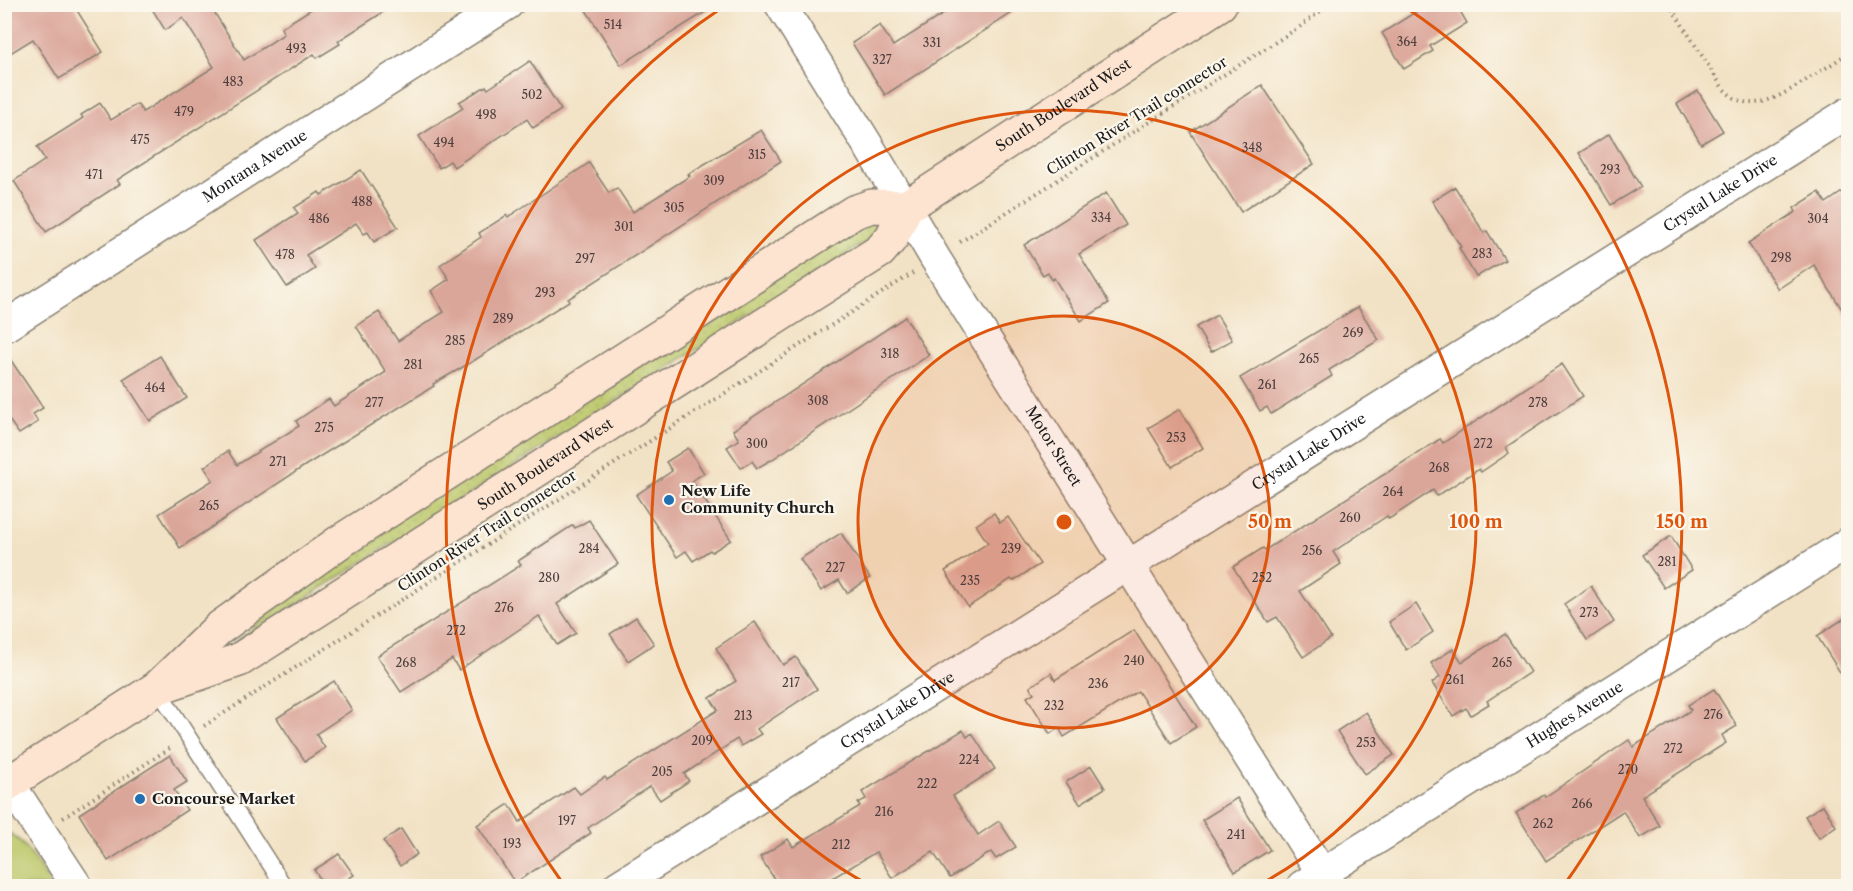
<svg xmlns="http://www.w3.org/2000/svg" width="1853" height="891" viewBox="0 0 1853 891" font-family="'Libre Caslon Text',serif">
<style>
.grass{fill:url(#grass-dots);stroke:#6c7242;stroke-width:1.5}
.garden{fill:#bbc769;stroke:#6c7242;stroke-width:1.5}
.building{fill:#dba69a}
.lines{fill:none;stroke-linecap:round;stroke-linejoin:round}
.lane-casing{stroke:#877f70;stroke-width:18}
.street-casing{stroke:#877f70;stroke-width:33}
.secondary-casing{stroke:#877f70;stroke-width:36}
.path{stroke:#877f70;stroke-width:4;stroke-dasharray:1.5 4.5;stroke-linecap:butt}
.lane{stroke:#fff;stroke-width:15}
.street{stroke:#fff;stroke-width:30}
.secondary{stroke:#fde4d1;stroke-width:33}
.ring{fill:none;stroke:#de560d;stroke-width:3}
.poi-dot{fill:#1f6fb2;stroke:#fbf7ec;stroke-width:2}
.labels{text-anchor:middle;stroke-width:4.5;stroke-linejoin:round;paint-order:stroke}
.number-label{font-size:12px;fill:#4c3e3c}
.street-label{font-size:15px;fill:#1c1c1c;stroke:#fbf7ec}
.poi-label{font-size:15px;font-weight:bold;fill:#1c1c1c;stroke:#fbf7ec;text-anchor:start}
.centre{fill:#de560d;stroke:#fbf7ec;stroke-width:3}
.ring-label{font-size:18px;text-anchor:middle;font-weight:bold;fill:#de560d;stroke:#fbf7ec;stroke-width:4.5;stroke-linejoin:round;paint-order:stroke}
</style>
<defs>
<pattern id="grass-dots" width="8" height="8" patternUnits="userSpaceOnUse" patternTransform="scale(1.5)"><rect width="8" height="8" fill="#bbc769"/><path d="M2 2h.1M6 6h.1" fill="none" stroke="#a0aa5a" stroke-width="1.8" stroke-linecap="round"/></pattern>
</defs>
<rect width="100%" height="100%" fill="#fbf7ec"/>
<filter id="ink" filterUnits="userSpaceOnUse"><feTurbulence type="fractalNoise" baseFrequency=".0167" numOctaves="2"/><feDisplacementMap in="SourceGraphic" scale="12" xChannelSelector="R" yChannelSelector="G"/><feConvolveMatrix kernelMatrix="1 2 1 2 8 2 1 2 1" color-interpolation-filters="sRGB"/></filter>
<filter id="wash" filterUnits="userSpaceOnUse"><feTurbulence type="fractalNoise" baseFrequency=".008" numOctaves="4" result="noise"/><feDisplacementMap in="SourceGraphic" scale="24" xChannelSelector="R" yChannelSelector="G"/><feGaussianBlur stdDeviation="1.35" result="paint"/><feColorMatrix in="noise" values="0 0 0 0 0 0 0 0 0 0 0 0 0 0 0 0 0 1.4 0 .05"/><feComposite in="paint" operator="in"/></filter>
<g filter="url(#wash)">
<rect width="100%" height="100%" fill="#f2e2c5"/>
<polygon class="grass" points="872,222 877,227 877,235 229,647 337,558 853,226"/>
<path class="garden" d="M4,831C24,837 40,869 52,886H5Z"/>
<g id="blocks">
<g class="building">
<polygon points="18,4 73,4 103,52 59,79 33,39 4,57 4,13"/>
<polygon points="149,4 209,4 244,60 284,34 281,28 319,4 396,4 338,41 340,44 317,58 314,54 117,180 120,184 46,232 14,181 45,160 37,147 83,118 81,115 100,103 111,120 137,104 143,112 214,67 183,18 165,30"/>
<polygon points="582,4 718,4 621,65"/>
<polygon points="959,4 1026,4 885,95 852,43 880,25 893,46"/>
<polygon points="1428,4 1456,4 1467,23 1430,46 1433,51 1404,69 1382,33"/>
<polygon points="530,61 561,110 533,128 527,119 454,167 450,161 439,168 419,136 463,108 459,102 486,86 488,89"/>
<polygon points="1262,85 1314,164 1241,212 1190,132"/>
<polygon points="1698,91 1723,131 1701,144 1677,104"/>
<polygon points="761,130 781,161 568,299 569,301 470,363 433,384 434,386 306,465 180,548 159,514 213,480 204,467 228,451 237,465 299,426 296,421 329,399 334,406 386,372 356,326 379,312 398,341 444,312 431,291 449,279 440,265 481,237 479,233 507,215 508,217 589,163 609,193 617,188 633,212 690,176 688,174"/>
<polygon points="1609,134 1641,187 1611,205 1579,153"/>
<polygon points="361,170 398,227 374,242 368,232 364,234 356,223 306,255 315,269 287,287 256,240 298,213 294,208 319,192 321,195"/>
<polygon points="1455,187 1484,233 1487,231 1505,260 1476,277 1459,248 1461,247 1432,201"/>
<polygon points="1848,188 1848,319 1814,265 1778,289 1748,243 1796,212 1794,208 1819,192 1826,203"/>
<polygon points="1106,193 1126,225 1079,254 1109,303 1081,321 1054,278 1052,280 1048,272 1043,275 1024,245"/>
<polygon points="1358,307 1379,340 1329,370 1332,376 1271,414 1267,407 1260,411 1240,378"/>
<polygon points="1217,315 1232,340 1211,352 1196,327"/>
<polygon points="905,317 929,355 771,460 757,468 752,461 741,468 727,447 739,440 733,430"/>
<polygon points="4,350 43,408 33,414 38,422 19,434 4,413"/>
<polygon points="160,356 187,398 150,421 123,379"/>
<polygon points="1562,364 1583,396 1506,447 1509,453 1481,472 1479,469 1437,496 1433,490 1389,519 1387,516 1333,552 1341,564 1300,591 1331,638 1303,657 1277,617 1268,622 1233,567 1263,548 1265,550 1440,439 1443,443"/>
<polygon points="1180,409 1203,448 1172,467 1148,428"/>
<polygon points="688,448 704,473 692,481 731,540 712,552 710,550 693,561 686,551 677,557 636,495 672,471 666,462"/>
<polygon points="994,513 1000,523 1008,517 1040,564 1013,581 1011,579 968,607 945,571 988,543 976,525"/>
<polygon points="589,520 618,564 557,604 576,633 557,645 539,616 459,670 452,659 401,692 377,656 521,565 518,561 541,546 573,525 575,528"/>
<polygon points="841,533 870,578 847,593 839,580 821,591 800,559"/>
<polygon points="1671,536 1692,570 1664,588 1642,555"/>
<polygon points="1591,586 1614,622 1587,640 1564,604"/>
<polygon points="1416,604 1433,632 1406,650 1389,622"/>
<polygon points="1848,616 1848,685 1817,636"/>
<polygon points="636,617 654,644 628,661 610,634"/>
<polygon points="755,622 783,665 796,657 817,689 757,729 761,734 741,746 737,739 684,774 689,781 660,800 650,786 588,828 591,833 515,883 477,825 509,804 520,822 574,787 580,794 605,777 607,780 718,710 710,698 736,681 716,648"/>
<polygon points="1134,630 1196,727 1171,743 1138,691 1064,737 1059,728 1050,734 1027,697 1034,693 1030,687 1051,673 1055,680"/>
<polygon points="1505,634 1530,672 1487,701 1489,704 1471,715 1466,708 1453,716 1432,683 1440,677 1431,663 1453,649 1462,662"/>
<polygon points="334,681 352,710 316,734 325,748 305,761 277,718"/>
<polygon points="1714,689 1737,726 1722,735 1726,743 1642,796 1660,826 1640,838 1623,811 1546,861 1516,813 1544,795 1545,797 1629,740 1633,747 1691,710 1688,705"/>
<polygon points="1366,712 1394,755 1365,774 1337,731"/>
<polygon points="963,730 967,737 972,733 995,769 953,796 978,835 999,821 1016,847 996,859 991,852 950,878 933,852 892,878 876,852 819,886 779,886 760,857 788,839 793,847 860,806 858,803 866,799 862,792"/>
<polygon points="170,755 187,782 174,790 187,810 108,861 79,814"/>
<polygon points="1091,766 1105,788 1080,804 1066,782"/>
<polygon points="1237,798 1270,850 1235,872 1202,820"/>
<polygon points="1823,805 1836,826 1819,838 1805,816"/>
<polygon points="401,829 417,854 400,866 383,841"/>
<polygon points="339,854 354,875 337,886 325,886 314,870"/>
</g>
</g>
</g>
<g filter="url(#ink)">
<use href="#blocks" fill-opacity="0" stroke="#877f70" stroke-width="1.5"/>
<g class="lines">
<defs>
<polyline id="lane" points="157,688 284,886"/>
<g id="street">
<path id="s1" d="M780,4L869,147L935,258L1330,886"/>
<path id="s2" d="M4,327L508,4"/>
<polyline points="9,783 77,886"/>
<path id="s3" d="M618,886L1848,113"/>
<path id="s4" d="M1302,886L1848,543"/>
</g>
<g id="secondary">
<path id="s5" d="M157,688L239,660L880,251L892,237L906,207L1220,4"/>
<polyline points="4,786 157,688 218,629 338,543 854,212 872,206 906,207"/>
</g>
</defs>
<use href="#lane" class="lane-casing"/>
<use href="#street" class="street-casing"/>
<use href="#secondary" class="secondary-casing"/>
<g class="path">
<path d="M1669,4L1722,87C1748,118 1778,97 1805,81C1819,72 1834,63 1848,53"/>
<polyline points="960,242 1301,26 1330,4"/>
<polyline points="204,726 913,273"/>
<polyline points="63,818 170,748"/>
</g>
<use href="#lane" class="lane"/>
<use href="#street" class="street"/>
<use href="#secondary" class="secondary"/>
</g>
</g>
<circle cx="1064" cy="522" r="206" fill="#de560d" fill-opacity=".12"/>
<g class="ring">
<circle cx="1064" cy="522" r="206"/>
<path d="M871 886A412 412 0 1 1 1257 886"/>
<path d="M564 885A618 618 0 0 1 723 7M1405 7A618 618 0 0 1 1564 885"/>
</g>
<g class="poi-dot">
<circle cx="669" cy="500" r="6"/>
<circle cx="140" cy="799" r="6"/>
</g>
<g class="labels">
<g class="number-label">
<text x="613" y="29">514</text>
<text x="1407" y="46">364</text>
<text x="932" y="47">331</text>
<text x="296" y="53">493</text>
<text x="882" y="64">327</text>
<text x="233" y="86">483</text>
<text x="532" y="99">502</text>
<text x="184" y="116">479</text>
<text x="486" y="119">498</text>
<text x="140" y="144">475</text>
<text x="444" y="147">494</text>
<text x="1252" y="152">348</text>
<text x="757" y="159">315</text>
<text x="1610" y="174">293</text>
<text x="94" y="179">471</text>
<text x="714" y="185">309</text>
<text x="362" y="206">488</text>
<text x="674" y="212">305</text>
<text x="1101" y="222">334</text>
<text x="319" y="223">486</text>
<text x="1818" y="223">304</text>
<text x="624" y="231">301</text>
<text x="1482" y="258">283</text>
<text x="285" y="259">478</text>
<text x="1781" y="262">298</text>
<text x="585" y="263">297</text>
<text x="545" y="297">293</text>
<text x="503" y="323">289</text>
<text x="1353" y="337">269</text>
<text x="455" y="345">285</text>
<text x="890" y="358">318</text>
<text x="1309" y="363">265</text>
<text x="413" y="369">281</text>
<text x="1267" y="389">261</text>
<text x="155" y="392">464</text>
<text x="818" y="405">308</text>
<text x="374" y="407">277</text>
<text x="1538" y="407">278</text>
<text x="324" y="432">275</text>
<text x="1176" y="442">253</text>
<text x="757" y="448">300</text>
<text x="1483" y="448">272</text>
<text x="278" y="466">271</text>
<text x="1439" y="472">268</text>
<text x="1393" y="496">264</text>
<text x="209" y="510">265</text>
<text x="1350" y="522">260</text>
<text x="589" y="553">284</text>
<text x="1011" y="553">239</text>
<text x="1312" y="555">256</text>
<text x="1667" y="566">281</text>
<text x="835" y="572">227</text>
<text x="549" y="582">280</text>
<text x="1262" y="582">252</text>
<text x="970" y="585">235</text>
<text x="504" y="612">276</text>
<text x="1589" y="617">273</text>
<text x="456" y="635">272</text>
<text x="1134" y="665">240</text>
<text x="406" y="667">268</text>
<text x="1502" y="667">265</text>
<text x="1455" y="684">261</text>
<text x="791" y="687">217</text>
<text x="1098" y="688">236</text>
<text x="1054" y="710">232</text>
<text x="1713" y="719">276</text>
<text x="743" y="720">213</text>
<text x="702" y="745">209</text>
<text x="1366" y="747">253</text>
<text x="1673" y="753">272</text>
<text x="969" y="764">224</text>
<text x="1628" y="774">270</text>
<text x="662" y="776">205</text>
<text x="927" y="788">222</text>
<text x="1582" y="808">266</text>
<text x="884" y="816">216</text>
<text x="567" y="825">197</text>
<text x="1543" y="828">262</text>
<text x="1236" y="839">241</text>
<text x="512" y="848">193</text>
<text x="841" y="849">212</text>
</g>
<g class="street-label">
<text dy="5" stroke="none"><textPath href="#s5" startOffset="1086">South Boulevard West</textPath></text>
<text transform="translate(1137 116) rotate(-32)" y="5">Clinton River Trail connector</text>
<text dy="5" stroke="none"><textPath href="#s2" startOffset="298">Montana Avenue</textPath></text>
<text dy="5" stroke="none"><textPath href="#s3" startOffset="1302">Crystal Lake Drive</textPath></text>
<text dy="5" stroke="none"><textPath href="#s1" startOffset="520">Motor Street</textPath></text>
<text dy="5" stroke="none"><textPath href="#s3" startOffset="816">Crystal Lake Drive</textPath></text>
<text dy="5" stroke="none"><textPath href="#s5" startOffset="450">South Boulevard West</textPath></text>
<text transform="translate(487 531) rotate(-33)" y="5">Clinton River Trail connector</text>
<text dy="5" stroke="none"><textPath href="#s3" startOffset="330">Crystal Lake Drive</textPath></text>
<text dy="5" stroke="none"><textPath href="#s4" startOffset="322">Hughes Avenue</textPath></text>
</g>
<g class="poi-label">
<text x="681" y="496">New Life<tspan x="681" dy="17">Community Church</tspan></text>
<text x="152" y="804">Concourse Market</text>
</g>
</g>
<circle cx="1064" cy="522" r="9" class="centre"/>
<g class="ring-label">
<text x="1270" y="528">50 m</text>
<text x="1476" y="528">100 m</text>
<text x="1682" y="528">150 m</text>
</g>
<rect width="1853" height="891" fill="none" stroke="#fbf7ec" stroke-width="24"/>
</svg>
